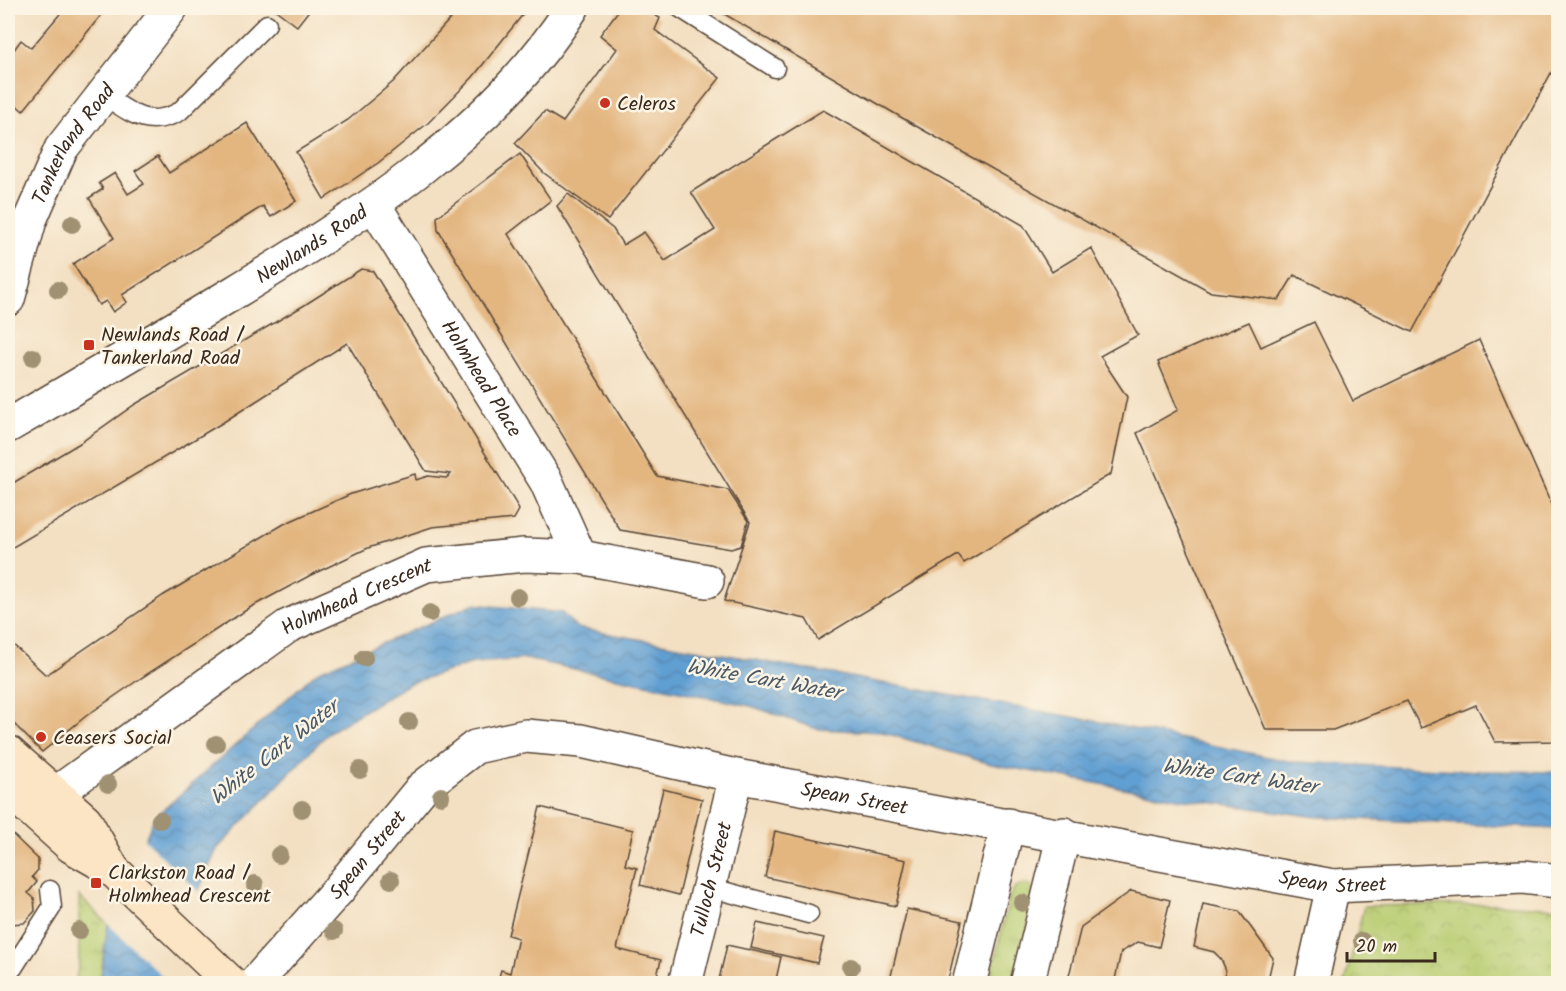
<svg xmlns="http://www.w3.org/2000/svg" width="1566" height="991" viewBox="0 0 1566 991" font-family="Kalam,sans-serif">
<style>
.grass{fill:url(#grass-tufts);stroke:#797b46;stroke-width:1.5}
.park{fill:url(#park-crowns);stroke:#797b46;stroke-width:1.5}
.water{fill:url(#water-waves);stroke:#4e6478;stroke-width:1.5}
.pier{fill:#f3dfc1}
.building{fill:#e3b680}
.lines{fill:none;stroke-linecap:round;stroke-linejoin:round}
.service-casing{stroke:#574536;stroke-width:21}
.minor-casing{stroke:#574536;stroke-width:36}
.tertiary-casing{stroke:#574536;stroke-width:36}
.secondary-casing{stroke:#574536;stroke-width:36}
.service{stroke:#fff;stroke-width:18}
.minor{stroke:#fff;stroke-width:33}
.tertiary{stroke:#fff;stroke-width:33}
.secondary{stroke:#fce5c4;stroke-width:33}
.tree{fill:#9f9172}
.poi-dot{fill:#c8321e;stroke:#fcf5e5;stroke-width:2}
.labels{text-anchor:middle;stroke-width:5;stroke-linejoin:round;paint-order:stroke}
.poi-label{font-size:20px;fill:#3b2a1e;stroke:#fcf5e5;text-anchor:start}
.street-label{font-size:20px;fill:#3b2a1e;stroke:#fcf5e5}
.water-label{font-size:21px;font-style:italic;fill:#4a5966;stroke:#fcf5e5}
</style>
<defs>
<pattern id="grass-tufts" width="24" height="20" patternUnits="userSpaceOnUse" patternTransform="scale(1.5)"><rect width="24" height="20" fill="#b7cc6f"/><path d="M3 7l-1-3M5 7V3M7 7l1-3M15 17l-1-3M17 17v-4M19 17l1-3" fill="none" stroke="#9eaf60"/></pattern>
<pattern id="park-crowns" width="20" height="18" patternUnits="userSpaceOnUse" patternTransform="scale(1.5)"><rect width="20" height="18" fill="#b7cc6f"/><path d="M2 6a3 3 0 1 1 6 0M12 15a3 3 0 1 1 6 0" fill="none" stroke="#9eaf60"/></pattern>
<pattern id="water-waves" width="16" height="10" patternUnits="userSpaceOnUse" patternTransform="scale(1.5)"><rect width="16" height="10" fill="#619fd2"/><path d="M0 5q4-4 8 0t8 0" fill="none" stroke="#5182aa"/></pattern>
</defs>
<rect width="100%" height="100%" fill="#fcf5e5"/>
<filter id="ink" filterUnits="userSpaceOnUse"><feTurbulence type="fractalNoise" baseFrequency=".0167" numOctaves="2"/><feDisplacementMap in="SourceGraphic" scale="12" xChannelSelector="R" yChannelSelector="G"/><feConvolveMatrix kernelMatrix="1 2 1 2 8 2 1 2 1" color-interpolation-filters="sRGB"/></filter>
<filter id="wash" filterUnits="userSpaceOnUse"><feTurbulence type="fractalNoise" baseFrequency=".008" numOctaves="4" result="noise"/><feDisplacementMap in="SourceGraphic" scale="24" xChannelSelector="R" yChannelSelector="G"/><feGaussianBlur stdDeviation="1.35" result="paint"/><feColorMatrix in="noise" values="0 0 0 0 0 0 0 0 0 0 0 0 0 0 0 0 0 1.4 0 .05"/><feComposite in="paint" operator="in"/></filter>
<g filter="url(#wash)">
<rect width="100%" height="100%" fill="#f3dfc1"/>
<g class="grass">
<polygon points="1027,884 1035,891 1016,983 989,984 1010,896 1015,887"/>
<polygon points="79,896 108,924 100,983 75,984 79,963"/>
</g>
<polygon class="park" points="1499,904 1558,908 1558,983 1345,983 1364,906"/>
<polygon class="water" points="473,604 562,613 577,628 1106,723 1293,762 1480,771 1558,772 1558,829 1318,817 1178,798 991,764 882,732 817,729 751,706 526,659 473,663 408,684 329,732 217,849 158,983 100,984 107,929 154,818 317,672"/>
<polygon class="pier" points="142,837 201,894 164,978 106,922"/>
<g id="blocks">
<g class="building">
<polygon points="65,8 107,8 23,111 8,98 8,58 21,40 31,48"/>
<polygon points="273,8 311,8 297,26"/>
<polygon points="460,8 528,8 473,77 428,123 378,163 324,199 296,152 348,120 393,82"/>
<polygon points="620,8 641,8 660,18 655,30 720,78 608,220 544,173 515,143 545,111 563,122 617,49 600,35"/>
<polygon points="714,8 1558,8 1558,60 1412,332 1294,275 1279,300 1211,292 916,126"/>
<polygon points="823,110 1023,225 1052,272 1091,248 1138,335 1100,356 1127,397 1111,474 964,563 958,555 818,640 806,619 724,601 750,522 557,206 568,194 613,229 623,245 644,232 665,261 715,230 691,192"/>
<polygon points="247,123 296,201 271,217 263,206 122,295 127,302 113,312 106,301 99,305 73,264 114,238 89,198 103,189 99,183 115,173 128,194 144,184 135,171 158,156 169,173"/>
<polygon points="520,154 551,200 508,234 657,476 728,490 748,521 741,546 731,549 620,530 438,230 437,217"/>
<polygon points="361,269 373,271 515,502 519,510 514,519 432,527 368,548 309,576 251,607 141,678 86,716 42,752 8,718 8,640 46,675 164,595 284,524 351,494 415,474 416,480 428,476 446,478 451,474 426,471 347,343 222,423 8,550 8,486 80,443 134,405 303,306"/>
<polygon points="1249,322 1261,347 1314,322 1353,401 1479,340 1558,519 1558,741 1495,742 1476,705 1421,728 1407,701 1333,730 1266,730 1137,433 1178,410 1158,362"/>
<polygon points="663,789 702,799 679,895 640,885"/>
<polygon points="540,807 633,830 625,865 637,868 617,949 661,960 655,984 497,984 501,970 510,973 518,938 508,935"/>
<polygon points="8,830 38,859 38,870 32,877 37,882 28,893 34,898 35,911 24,923 10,924 8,927"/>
<polygon points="775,831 906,860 896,906 765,877"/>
<polygon points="1131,891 1170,900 1159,947 1138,942 1121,952 1114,984 1067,984 1081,927"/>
<polygon points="1203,904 1239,911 1273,958 1267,984 1224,984 1225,968 1221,959 1214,952 1194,947"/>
<polygon points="907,909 962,921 947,984 889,984"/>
<polygon points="757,923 824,938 817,963 751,948"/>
<polygon points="727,945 781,957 775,984 718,984"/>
</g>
</g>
</g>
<g filter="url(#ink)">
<use href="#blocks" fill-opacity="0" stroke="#574536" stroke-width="1.5"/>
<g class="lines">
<defs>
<g id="service">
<polyline points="680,8 775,68"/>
<path d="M102,94C130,112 146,129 179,112L267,24"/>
<polyline points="708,887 809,914"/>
<polyline points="8,968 13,968 52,907 50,890"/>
</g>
<g id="minor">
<path id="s1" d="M374,205L546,481L580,557"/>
<path id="s2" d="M8,299L30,220L61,149L171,8"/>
<path id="s3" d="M55,794L288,626L426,565L524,555L580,557L707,581"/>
<path id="s4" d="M254,984L338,890L422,788L475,747L526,736L581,741L736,776L1333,886L1523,877L1558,881"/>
<path id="s5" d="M685,984L736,776"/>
<polyline points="969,984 1008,825"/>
<polyline points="1027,984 1064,834"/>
<polyline points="1311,984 1333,886"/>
</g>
<g id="tertiary">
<path id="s6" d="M8,426C84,382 159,338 235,292C360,216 491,135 572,8"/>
</g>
<g id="secondary">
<polyline points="8,752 85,820 113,870"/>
<polyline points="8,789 71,846 113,870 232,984"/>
</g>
</defs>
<use href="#service" class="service-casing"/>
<use href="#minor" class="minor-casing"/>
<use href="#tertiary" class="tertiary-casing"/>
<use href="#secondary" class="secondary-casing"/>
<use href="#service" class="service"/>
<use href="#minor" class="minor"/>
<use href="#tertiary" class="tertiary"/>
<use href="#secondary" class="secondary"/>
</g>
<g class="tree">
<circle cx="72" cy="224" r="9"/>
<circle cx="58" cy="290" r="9"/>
<circle cx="33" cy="357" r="9"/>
<circle cx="518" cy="597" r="9"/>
<circle cx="430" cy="613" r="9"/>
<circle cx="364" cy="658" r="9"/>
<circle cx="409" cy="722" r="9"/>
<circle cx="216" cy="744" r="9"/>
<circle cx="360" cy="770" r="9"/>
<circle cx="108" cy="784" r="9"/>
<circle cx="441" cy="796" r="9"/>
<circle cx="302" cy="809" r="9"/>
<circle cx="160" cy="820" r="9"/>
<circle cx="279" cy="855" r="9"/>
<circle cx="391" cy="880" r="9"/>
<circle cx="255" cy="884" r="9"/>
<circle cx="1022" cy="903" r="9"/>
<circle cx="79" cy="931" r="9"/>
<circle cx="334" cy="931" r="9"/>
<circle cx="1362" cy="941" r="9"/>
<circle cx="851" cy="967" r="9"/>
</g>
</g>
<g class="poi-dot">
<circle cx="605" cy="103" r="6"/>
<rect x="83" y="339" width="12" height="12" rx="3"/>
<circle cx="41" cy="737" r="6"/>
<rect x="90" y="877" width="12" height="12" rx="3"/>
</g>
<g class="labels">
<g class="poi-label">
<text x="617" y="110">Celeros</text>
<text x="101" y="341">Newlands Road /<tspan x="101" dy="23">Tankerland Road</tspan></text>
<text x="53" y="744">Ceasers Social</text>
<text x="108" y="879">Clarkston Road /<tspan x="108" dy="23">Holmhead Crescent</tspan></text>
</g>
<g class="street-label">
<text dy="7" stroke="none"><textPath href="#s2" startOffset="170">Tankerland Road</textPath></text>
<text dy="7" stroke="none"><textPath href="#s6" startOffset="354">Newlands Road</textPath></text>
<text dy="7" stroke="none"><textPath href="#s1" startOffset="204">Holmhead Place</textPath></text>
<text dy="7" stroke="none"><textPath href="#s3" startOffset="362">Holmhead Crescent</textPath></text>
<text dy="7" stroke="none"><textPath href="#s4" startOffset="712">Spean Street</textPath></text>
<text dy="7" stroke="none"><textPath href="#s4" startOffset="172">Spean Street</textPath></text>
<text dy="7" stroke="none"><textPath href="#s4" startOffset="1198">Spean Street</textPath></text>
<text dy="7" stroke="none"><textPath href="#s5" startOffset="108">Tulloch Street</textPath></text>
</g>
<g class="water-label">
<text transform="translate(764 679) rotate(10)" y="7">White Cart Water</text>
<text transform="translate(274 752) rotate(-38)" y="7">White Cart Water</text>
<text transform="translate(1240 776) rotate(8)" y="7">White Cart Water</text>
</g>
</g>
<rect width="1566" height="991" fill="none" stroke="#fcf5e5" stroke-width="30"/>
<path d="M1347 952v9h88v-9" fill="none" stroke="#3b2a1e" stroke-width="3"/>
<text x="1356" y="952" font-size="18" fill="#3b2a1e" stroke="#fcf5e5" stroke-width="4.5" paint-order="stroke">20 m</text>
</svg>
